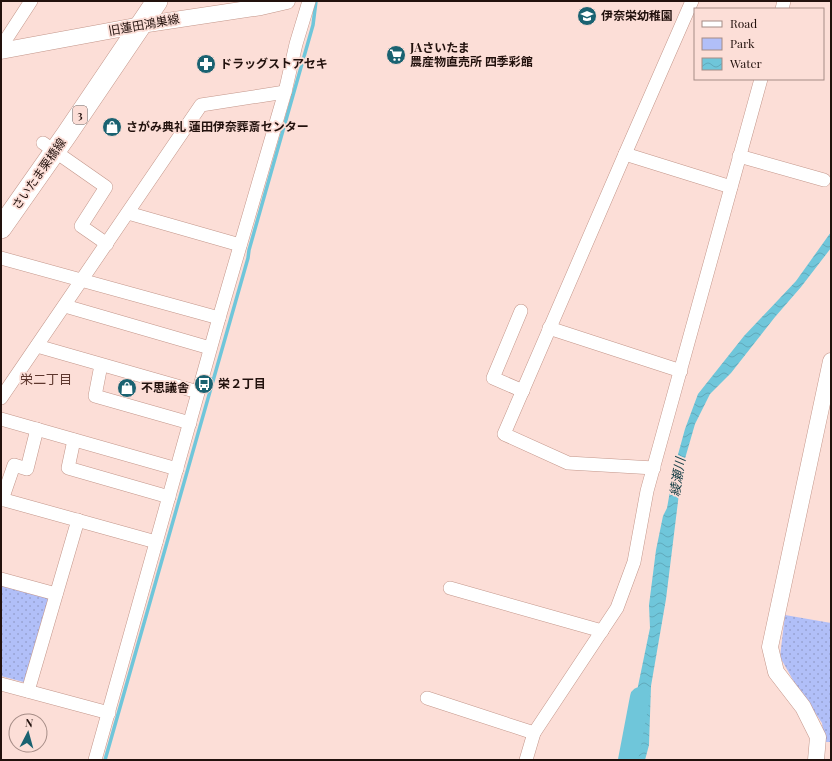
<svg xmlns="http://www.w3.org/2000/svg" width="832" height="761" viewBox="0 0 832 761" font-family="'Playfair Display','Noto Sans JP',serif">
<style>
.green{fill:url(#green-dots)}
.water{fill:url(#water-waves)}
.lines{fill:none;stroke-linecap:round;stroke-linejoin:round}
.stream{stroke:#6fc6da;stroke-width:3.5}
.river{stroke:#6fc6da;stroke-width:20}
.minor-casing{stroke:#c3968a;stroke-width:14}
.tertiary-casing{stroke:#c3968a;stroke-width:17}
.primary-casing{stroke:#c3968a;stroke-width:22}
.minor{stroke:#fff;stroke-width:13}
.tertiary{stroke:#fff;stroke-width:16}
.primary{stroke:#fff;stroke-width:21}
.labels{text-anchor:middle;stroke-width:3.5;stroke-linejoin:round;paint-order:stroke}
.shield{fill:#fcded7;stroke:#634e4a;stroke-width:1}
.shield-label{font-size:11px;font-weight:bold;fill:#22110d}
.poi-label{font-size:12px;font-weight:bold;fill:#22110d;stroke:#fcded7;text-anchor:start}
.street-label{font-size:12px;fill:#22110d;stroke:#fcded7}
.neighbourhood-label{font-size:13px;fill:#5e372e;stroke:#fcded7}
.water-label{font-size:13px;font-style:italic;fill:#153e46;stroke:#fcded7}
</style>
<defs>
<pattern id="green-dots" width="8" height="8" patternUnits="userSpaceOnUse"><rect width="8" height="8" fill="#b1bff8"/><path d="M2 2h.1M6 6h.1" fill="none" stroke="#98a3d3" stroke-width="1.8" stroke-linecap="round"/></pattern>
<pattern id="water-waves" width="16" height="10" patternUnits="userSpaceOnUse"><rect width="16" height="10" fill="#6fc6da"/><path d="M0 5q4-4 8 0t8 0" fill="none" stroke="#60a9ba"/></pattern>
</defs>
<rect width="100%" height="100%" fill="#fcded7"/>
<g class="green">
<polygon points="1,585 50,598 27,683 1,676"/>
<polygon points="785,615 831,623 831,742 825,742 822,723 793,680 780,657"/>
</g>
<polygon class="water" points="831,232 831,248 801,287 775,317 731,373 710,394 695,424 682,469 666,599 651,686 649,745 645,760 631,760 637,691 650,628 649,605 656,550 663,516 667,508 674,469 685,429 698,394 744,336 796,281"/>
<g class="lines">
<polyline class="stream" points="105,760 248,258 249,250 313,25 316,1"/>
<polyline class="river" points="628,760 640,697"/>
<defs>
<g id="minor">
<polyline points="782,9 784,1"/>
<polyline points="1,47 31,1"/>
<polyline points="43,143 106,187 81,226 107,244"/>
<polyline points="625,154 731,187"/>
<polyline points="739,156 824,180"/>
<polyline points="128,213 240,245"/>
<polyline points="1,258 219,318"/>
<polyline points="65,306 210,348"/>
<polyline points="521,311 493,378 523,391"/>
<polyline points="549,328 681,371"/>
<polyline points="37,346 198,392"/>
<polyline points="101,365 95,396 190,423"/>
<polyline points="1,398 201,105 285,92"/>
<polyline points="1,419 177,469"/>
<polyline points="74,440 68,468 169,497"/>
<polyline points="654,468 568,463 504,434 625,154 692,1"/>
<polyline points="1,499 156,542"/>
<polyline points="2,500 14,465 27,469 37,429"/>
<polyline points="1,579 56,594"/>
<polyline points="450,588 602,631"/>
<polyline points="1,684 109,713"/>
<polyline points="28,691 78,520"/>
<polyline points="427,698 534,733"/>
<polyline points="95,760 219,318 285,92 296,44 309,1"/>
<polyline points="526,760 534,733 617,608 634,562 647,491 761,79"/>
</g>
<g id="tertiary">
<polyline points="1,51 141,25 261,7 287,1"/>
<polyline points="816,760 818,737 803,707 776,672 770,647 831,361"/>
</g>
<polyline id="primary" points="1,228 67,134 157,1"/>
</defs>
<use href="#minor" class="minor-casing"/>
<use href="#tertiary" class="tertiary-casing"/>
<use href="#primary" class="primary-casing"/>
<use href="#minor" class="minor"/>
<use href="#tertiary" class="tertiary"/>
<use href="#primary" class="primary"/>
</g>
<defs>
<symbol id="school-disc" viewBox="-11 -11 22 22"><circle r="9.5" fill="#1a6271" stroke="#fcded7"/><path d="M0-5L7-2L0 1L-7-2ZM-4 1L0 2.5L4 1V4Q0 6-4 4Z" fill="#fff"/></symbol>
<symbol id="supermarket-disc" viewBox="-11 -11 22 22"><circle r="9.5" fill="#1a6271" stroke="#fcded7"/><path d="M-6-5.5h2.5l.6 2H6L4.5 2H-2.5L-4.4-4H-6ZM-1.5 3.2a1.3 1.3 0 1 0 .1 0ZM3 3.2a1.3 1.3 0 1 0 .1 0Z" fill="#fff"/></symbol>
<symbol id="pharmacy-disc" viewBox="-11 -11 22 22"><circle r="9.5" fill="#1a6271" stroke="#fcded7"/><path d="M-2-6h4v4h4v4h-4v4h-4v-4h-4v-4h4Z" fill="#fff"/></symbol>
<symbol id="shop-disc" viewBox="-11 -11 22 22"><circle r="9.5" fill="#1a6271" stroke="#fcded7"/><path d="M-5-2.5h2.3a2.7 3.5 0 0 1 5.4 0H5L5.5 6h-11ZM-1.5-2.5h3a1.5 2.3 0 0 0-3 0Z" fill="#fff"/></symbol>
<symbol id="bus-disc" viewBox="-11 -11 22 22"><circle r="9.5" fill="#1a6271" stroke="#fcded7"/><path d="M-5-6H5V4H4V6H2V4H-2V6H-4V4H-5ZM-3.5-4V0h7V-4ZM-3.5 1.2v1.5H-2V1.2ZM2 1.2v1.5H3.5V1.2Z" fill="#fff"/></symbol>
</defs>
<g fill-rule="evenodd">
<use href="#school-disc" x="576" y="5" width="22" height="22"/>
<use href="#supermarket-disc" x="385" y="44" width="22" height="22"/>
<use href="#pharmacy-disc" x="195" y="53" width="22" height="22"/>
<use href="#shop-disc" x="101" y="116" width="22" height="22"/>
<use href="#bus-disc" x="193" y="373" width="22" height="22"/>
<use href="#shop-disc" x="116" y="377" width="22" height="22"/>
</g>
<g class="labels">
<rect class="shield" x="73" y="106" width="14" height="18" rx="3"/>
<g class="shield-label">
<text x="80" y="119">3</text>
</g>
<g class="poi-label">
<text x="601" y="20">伊奈栄幼稚園</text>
<text x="410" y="52">JAさいたま<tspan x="410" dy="14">農産物直売所 四季彩館</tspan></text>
<text x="220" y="68">ドラッグストアセキ</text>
<text x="126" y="131">さがみ典礼 蓮田伊奈葬斎センター</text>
<text x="218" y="388">栄２丁目</text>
<text x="141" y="392">不思議舎</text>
</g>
<g class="street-label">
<text transform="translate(144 25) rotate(-10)" y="4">旧蓮田鴻巣線</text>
<text transform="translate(39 174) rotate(-55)" y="4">さいたま栗橋線</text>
</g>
<g class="neighbourhood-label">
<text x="46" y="384">栄二丁目</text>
</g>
<g class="water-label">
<text transform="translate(677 477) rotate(-81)" y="5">綾瀬川</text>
</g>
</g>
<rect width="832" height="761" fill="none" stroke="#22110d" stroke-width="4"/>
<rect x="694" y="8" width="130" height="72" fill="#fcded7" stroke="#a58c86"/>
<rect x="702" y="21" width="20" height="6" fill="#ffffff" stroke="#a58c86"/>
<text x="730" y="28" font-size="12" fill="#22110d">Road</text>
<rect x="702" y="38" width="20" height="12" fill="#b1bff8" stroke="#a58c86"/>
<text x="730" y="48" font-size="12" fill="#22110d">Park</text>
<rect x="702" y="58" width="20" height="12" fill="url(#water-waves)" stroke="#a58c86"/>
<text x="730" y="68" font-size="12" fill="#22110d">Water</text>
<g transform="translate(28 733) rotate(6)"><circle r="19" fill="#fcded7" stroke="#a58c86"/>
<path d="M0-3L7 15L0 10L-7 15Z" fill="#1a6271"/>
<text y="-6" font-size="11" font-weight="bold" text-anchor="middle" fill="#22110d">N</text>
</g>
</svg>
